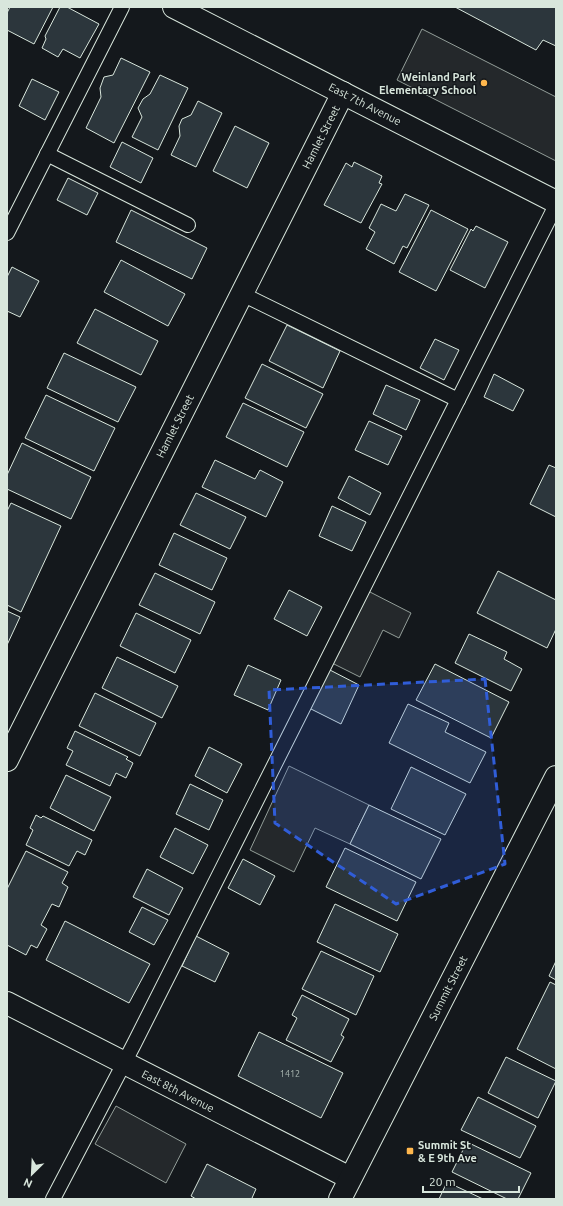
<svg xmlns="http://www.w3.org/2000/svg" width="563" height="1206" viewBox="0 0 563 1206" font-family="Ubuntu,sans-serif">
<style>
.parking{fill:#24282b;stroke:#939e99}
.building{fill:#2c363c;stroke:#d8e6dc}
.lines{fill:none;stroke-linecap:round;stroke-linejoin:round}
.service-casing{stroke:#d8e6dc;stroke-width:16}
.minor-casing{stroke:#d8e6dc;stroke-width:24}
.primary-casing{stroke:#d8e6dc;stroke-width:24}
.service{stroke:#14181c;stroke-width:14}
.minor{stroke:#14181c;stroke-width:22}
.primary{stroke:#14181c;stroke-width:22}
.marked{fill:#305dd8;fill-opacity:0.2;stroke:#305dd8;stroke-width:3;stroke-dasharray:8 5;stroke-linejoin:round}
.poi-dot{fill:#ffb74d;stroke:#14181c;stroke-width:1.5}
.labels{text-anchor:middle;stroke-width:3;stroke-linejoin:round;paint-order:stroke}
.number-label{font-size:9px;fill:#adbab4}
.poi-label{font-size:11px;font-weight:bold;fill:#d8e6dc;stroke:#14181c;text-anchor:end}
.street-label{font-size:11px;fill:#d8e6dc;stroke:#14181c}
</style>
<rect width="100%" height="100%" fill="#14181c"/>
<g class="parking">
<polygon points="422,29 556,97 556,161 397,80"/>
<polygon points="368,591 411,613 399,638 383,630 360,677 332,663"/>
<polygon points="289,766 369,805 350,844 315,828 294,872 250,850"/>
<polygon points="116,1106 186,1144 166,1183 95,1144"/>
</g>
<g class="building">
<polygon points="10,7 53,7 34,44 7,30 7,13"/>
<polygon points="60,7 67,7 99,24 80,58 63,49 58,57 42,48 46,39 45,36"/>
<polygon points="455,7 556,7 556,46 543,40 536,50"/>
<polygon points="121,58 150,72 114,143 86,128 101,97 100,88 104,77 113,75"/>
<polygon points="160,75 188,88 158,150 132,137 142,117 138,108 143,99 150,94"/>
<polygon points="32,79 59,92 45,120 19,106"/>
<polygon points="198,101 222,113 196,167 171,155 180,136 179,126 182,119 191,115"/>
<polygon points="235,126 269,143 247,188 213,171"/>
<polygon points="122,142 153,158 141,183 110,167"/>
<polygon points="354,162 382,176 379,183 382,184 361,223 324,205 346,163 352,167"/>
<polygon points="68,178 98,193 87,215 57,200"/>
<polygon points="405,194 429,205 407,248 403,246 394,264 366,249 375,232 369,228 381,204 396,211"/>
<polygon points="131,210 207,248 192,279 116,242"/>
<polygon points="431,210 468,229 436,291 399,272"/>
<polygon points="476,226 508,242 485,288 450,270 471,229 473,231"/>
<polygon points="121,260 185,294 168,326 104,292"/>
<polygon points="12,267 39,281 20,317 7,311 7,277"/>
<polygon points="95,309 158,341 141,375 77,343"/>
<polygon points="287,325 340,351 323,388 269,361"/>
<polygon points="435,339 459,350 444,380 420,368"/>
<polygon points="64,353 136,387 118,422 47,388"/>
<polygon points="262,364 323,394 306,428 245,398"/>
<polygon points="494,374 524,390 513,411 484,397"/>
<polygon points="386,385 420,400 406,430 373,414"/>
<polygon points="46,395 115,428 94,471 25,438"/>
<polygon points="243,403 304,432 287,467 226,437"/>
<polygon points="369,421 402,436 388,465 355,450"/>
<polygon points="22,443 91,477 71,519 7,489 7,475"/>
<polygon points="215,460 255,479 260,470 283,482 266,517 202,487"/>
<polygon points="549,465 556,468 556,517 530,504"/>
<polygon points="349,476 381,493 370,515 338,498"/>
<polygon points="196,493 246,517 230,549 180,525"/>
<polygon points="11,503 61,526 21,612 7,605 7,511"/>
<polygon points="332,506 366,522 352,551 319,536"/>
<polygon points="174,533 227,558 212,590 159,565"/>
<polygon points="498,571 556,600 556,629 547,648 477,613"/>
<polygon points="155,573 215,602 200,634 139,605"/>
<polygon points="289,590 322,607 307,636 274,619"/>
<polygon points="7,611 20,617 7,645"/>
<polygon points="136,613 191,640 175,673 120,646"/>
<polygon points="469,634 507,652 504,659 522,669 511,691 455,663"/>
<polygon points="117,657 178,686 162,718 102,688"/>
<polygon points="435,664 509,702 491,738 416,700"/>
<polygon points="248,665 281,680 268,710 234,695"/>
<polygon points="328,669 359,685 341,724 309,708"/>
<polygon points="95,693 156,723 140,756 79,726"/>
<polygon points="408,704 449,723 445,732 486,752 470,783 389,743"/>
<polygon points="75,731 128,757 126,759 133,763 126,778 116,773 110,786 66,765 73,751 67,748"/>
<polygon points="209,747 242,764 227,793 195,776"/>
<polygon points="411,767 466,794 445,835 391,809"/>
<polygon points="66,775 111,797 94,831 50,808"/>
<polygon points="190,784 223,800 209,830 176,814"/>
<polygon points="369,805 441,839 421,879 350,844"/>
<polygon points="36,815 41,818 43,816 92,840 85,855 77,851 69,866 26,845 33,830 30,828"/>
<polygon points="175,828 208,845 193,874 160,857"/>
<polygon points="345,848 416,882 397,921 326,887"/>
<polygon points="26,851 68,872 62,883 68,887 59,907 52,904 41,925 47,929 37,948 31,945 26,955 7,945 7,889"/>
<polygon points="243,859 275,876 260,905 228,888"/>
<polygon points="147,869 183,888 169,915 133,897"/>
<polygon points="335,904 398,934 380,972 317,942"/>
<polygon points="142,907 168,920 154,945 129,932"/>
<polygon points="65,921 150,964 129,1003 46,960"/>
<polygon points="196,936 229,953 215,982 182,966"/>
<polygon points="321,951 374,976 356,1015 302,989"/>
<polygon points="556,961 556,980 549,976"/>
<polygon points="550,982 556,985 556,1069 517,1049"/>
<polygon points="302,995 349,1019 341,1035 344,1037 331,1062 286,1040 297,1018 292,1015"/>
<polygon points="259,1032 343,1073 321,1118 238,1076"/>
<polygon points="506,1057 556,1081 538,1118 488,1093"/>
<polygon points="478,1097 536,1126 520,1158 461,1130"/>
<polygon points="467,1142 531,1173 518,1199 507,1199 452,1172"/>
<polygon points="207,1164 256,1189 252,1198 255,1199 196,1199 191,1196"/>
<polygon points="447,1182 483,1199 439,1199"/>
</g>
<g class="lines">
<defs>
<g id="service">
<polyline points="47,154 188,225"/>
<polyline points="7,233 122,7"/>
<polyline points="242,294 458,400"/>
<polyline points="53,1199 134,1044 556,205"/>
</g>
<g id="minor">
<polyline points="174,7 556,202"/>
<polyline points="7,760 343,93"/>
<polyline points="7,1003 350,1178"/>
</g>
<polyline id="primary" points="340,1199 556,777"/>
</defs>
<use href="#service" class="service-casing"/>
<use href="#minor" class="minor-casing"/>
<use href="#primary" class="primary-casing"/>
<use href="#service" class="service"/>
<use href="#minor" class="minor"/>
<use href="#primary" class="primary"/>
</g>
<path class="marked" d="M485,679L505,864L396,904L275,823L269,690Z"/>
<g class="poi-dot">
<circle cx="484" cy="83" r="4"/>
<rect x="406" y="1147" width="8" height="8" rx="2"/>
</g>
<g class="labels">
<g class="number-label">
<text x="290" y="1077">1412</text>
</g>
<g class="poi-label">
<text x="476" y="81">Weinland Park<tspan x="476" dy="13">Elementary School</tspan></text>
<text x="418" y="1149" text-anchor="start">Summit St<tspan x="418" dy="13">&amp; E 9th Ave</tspan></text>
</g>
<g class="street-label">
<text transform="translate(365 104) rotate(27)" y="4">East 7th Avenue</text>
<text transform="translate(321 137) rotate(-63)" y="4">Hamlet Street</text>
<text transform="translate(175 426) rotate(-63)" y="4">Hamlet Street</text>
<text transform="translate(448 988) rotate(-63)" y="4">Summit Street</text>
<text transform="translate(178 1091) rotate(27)" y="4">East 8th Avenue</text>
</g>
</g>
<rect width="563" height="1206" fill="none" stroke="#d8e6dc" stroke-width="16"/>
<g transform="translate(32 1174) rotate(204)" stroke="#14181c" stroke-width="3" paint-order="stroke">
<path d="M0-3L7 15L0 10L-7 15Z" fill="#d8e6dc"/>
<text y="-6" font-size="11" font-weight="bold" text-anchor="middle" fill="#d8e6dc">N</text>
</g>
<path d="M423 1186v6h96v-6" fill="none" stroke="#d8e6dc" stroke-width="2"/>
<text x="429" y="1186" font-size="12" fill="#d8e6dc" stroke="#14181c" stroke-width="3" paint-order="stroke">20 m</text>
</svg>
